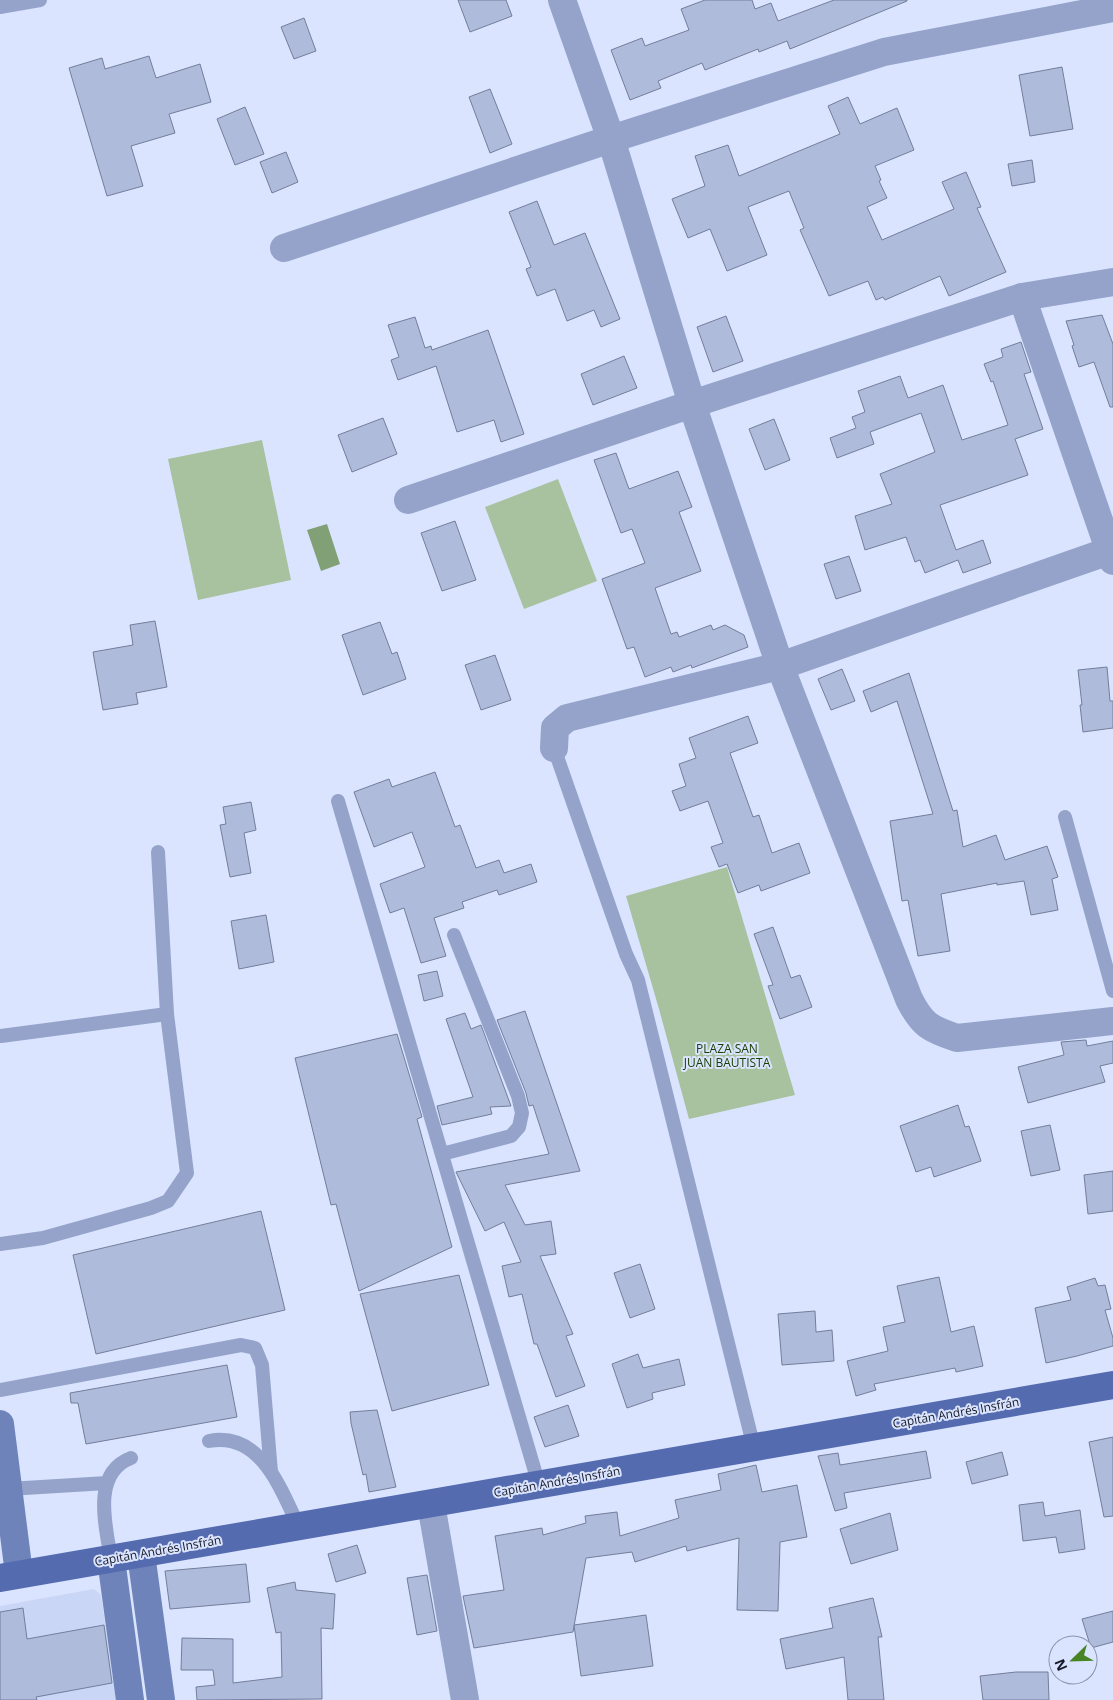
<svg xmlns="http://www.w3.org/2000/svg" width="1113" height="1700" viewBox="0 0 1113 1700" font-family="'Open Sans',sans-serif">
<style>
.built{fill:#cad6f6}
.green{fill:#a8c19e}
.water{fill:#82a075}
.building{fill:#aebbdb;stroke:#737e9c}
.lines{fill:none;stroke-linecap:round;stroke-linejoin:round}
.lane{stroke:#95a3ca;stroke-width:14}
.street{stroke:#95a3ca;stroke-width:28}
.secondary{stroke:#6f83bb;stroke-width:28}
.primary{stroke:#556baf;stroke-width:28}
.labels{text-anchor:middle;stroke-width:4;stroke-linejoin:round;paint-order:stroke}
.park-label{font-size:12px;fill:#194000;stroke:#dae4ff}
.street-label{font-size:12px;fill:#151925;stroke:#dae4ff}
</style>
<rect width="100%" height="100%" fill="#dae4ff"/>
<polygon class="built" points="94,1589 101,1595 116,1700 0,1700 0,1606"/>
<g class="green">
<polygon points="262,440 291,580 198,600 168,459"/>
<polygon points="558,479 597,581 524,609 485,507"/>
<polygon points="727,867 795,1095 689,1119 659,1009 626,896"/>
</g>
<polygon class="water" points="327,524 340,564 321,571 307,530"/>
<g class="building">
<polygon points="458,0 506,0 512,16 470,32"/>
<polygon points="705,0 752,0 755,9 771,3 778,21 834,0 907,0 907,1 790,49 787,41 759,52 758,49 705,70 702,63 658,81 661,88 630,100 611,50 642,38 645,46 689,30 681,9"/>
<polygon points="304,18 316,51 294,59 281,27"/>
<polygon points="149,56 156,78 200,64 211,102 169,114 175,133 131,146 143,186 107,196 69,68 102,58 105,69"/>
<polygon points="1062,67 1073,129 1030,136 1019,75"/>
<polygon points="490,89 512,144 490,153 469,97"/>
<polygon points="848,97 860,124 897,108 914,150 875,166 881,180 879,181 887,198 867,207 882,240 954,209 942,182 966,172 981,207 977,208 1006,272 949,296 940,276 885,300 883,297 876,300 868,281 829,296 800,230 804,228 789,191 748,207 767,255 727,271 710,229 688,238 672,199 705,186 695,156 728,145 739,176 840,134 828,106"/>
<polygon points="245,107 264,154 235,165 217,119"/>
<polygon points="286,152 298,182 272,193 260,162"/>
<polygon points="1032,160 1035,182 1012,186 1008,164"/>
<polygon points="537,201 554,245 585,233 620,319 601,327 594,310 567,321 555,289 537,296 526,269 531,267 509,212"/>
<polygon points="1102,315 1113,344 1113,407 1110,407 1094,362 1079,367 1072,346 1074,345 1066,321"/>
<polygon points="726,316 743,361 713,372 697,327"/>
<polygon points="415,317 425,348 431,346 432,350 488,330 524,434 501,442 494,420 457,432 436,366 398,380 391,360 399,357 388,325"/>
<polygon points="1021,342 1031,372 1024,374 1043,429 1015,439 1028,475 940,505 956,550 983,540 991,563 963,573 958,560 925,573 920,560 915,562 906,537 865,550 855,516 892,504 880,474 935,452 921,413 870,432 874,444 837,458 830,438 856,428 852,417 865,412 858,391 900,376 908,398 943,385 962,440 1008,425 993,381 991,382 984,364 1003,357 1001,349"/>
<polygon points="624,356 637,388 593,405 581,374"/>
<polygon points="383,418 397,454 352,472 338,435"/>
<polygon points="774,419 790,460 765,470 749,429"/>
<polygon points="616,453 629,489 678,471 692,507 679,512 701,571 655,588 671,634 677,632 679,637 711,625 713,630 725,625 744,635 748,647 692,668 691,665 673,672 671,667 645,677 634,647 627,649 602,579 645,563 632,529 621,533 594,460"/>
<polygon points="455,521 476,580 442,591 421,533"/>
<polygon points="849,556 861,591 836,599 824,564"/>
<polygon points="155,621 167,687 136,693 138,704 103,710 93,652 133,645 130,625"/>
<polygon points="380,622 392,654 397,652 406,679 363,695 342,635"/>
<polygon points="495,655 511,700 481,710 465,665"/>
<polygon points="1107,667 1110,701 1113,701 1113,728 1083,732 1080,705 1082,705 1078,670"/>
<polygon points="842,669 855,701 831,710 818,679"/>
<polygon points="909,673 953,811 957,810 963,847 996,835 1005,860 1047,846 1058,877 1052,879 1058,910 1031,915 1024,881 997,885 997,883 941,894 950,951 918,956 908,900 902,901 890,821 933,814 897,701 871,712 863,691"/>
<polygon points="748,716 758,743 730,753 753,817 759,815 772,853 799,843 810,873 761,891 759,885 738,893 727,864 719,867 711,847 723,843 708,801 680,811 672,791 686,786 679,764 696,758 689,738"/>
<polygon points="435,772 455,827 460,825 476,868 499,860 504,873 531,864 537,882 499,895 497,890 462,902 464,908 434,918 446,956 421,963 404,908 390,913 380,884 425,867 412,832 374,847 354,792 389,779 392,787"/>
<polygon points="251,802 256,830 244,833 251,873 230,877 220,825 226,824 223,807"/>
<polygon points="266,915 274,962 239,969 231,921"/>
<polygon points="773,927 791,978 800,975 812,1007 780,1019 768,986 773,985 754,934"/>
<polygon points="437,971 443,996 424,1001 418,975"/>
<polygon points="525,1011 580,1171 505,1185 525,1225 551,1221 556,1254 540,1256 573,1334 566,1336 585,1386 556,1397 537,1344 534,1344 522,1294 509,1297 502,1266 521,1262 504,1222 485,1231 456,1172 549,1154 533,1105 529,1106 526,1093 497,1020"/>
<polygon points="465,1013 471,1029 481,1025 511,1106 490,1107 492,1114 442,1125 437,1106 473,1097 446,1019"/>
<polygon points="397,1034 422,1117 417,1119 452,1247 359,1291 336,1204 331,1205 295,1058"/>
<polygon points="1086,1040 1087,1046 1113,1041 1113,1063 1100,1066 1105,1082 1028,1103 1018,1067 1064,1055 1061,1042"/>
<polygon points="958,1105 965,1127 969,1126 981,1161 934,1177 931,1167 916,1172 900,1126"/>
<polygon points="1050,1125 1060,1170 1031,1176 1021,1131"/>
<polygon points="1113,1171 1113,1211 1088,1214 1084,1175"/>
<polygon points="261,1211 285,1310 96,1354 73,1255"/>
<polygon points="640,1264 655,1309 630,1318 614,1273"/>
<polygon points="459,1275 489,1385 392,1411 360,1294"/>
<polygon points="939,1277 951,1332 974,1326 983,1366 956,1372 955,1368 874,1384 876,1390 856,1396 847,1361 888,1351 883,1327 905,1322 897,1286"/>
<polygon points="1095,1278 1098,1286 1105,1285 1111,1309 1105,1310 1113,1338 1113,1346 1077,1356 1046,1363 1035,1308 1071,1300 1067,1287"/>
<polygon points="815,1311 816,1332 832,1330 834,1361 782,1365 778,1314"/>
<polygon points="638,1354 643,1368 679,1359 685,1385 652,1393 653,1399 627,1408 612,1364"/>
<polygon points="227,1365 237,1417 86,1444 78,1403 71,1403 70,1393"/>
<polygon points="568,1405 579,1436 545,1447 534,1417"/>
<polygon points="377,1410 396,1487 369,1492 366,1474 363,1475 351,1423 350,1412"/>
<polygon points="1113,1437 1113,1516 1104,1517 1089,1442"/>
<polygon points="926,1451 931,1478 844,1493 847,1508 835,1511 818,1456 838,1453 840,1465"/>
<polygon points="1002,1452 1008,1475 972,1484 966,1462"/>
<polygon points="756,1465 762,1492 797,1485 807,1537 780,1542 778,1611 737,1610 739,1538 687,1551 686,1546 635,1562 632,1552 586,1558 573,1632 474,1648 463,1596 504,1590 495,1536 542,1528 543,1535 586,1523 585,1516 617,1512 620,1536 679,1518 675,1500 721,1490 718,1474"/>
<polygon points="1043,1502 1045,1516 1080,1510 1085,1549 1059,1553 1056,1537 1023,1541 1019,1505"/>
<polygon points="890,1513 898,1550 851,1564 840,1529"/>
<polygon points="357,1545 366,1573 336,1582 328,1554"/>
<polygon points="246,1564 250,1602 170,1609 165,1571"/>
<polygon points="427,1575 437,1631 417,1635 407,1578"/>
<polygon points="295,1582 296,1590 335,1594 333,1629 321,1628 322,1699 197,1700 196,1687 215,1685 213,1670 181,1670 182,1638 233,1639 233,1683 282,1677 281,1632 276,1633 267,1588"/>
<polygon points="873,1598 882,1637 878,1637 884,1700 848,1700 844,1657 786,1669 780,1639 833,1628 829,1608"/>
<polygon points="23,1608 27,1639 104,1625 112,1683 36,1697 37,1700 0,1700 0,1612"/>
<polygon points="1113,1611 1113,1642 1091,1648 1082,1619"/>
<polygon points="646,1615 653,1666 581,1676 574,1625"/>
<polygon points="1016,1672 1048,1672 1049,1700 983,1700 980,1676"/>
</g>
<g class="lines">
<g class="lane">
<polyline points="0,7 40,0"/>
<polyline points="554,748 626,954 638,980 754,1448"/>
<polyline points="338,801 539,1485"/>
<polyline points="1065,817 1113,991"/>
<polyline points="1,1036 167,1014"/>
<polyline points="442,1154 511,1136 519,1127 522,1113 518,1096 454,935"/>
<polyline points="0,1244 43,1238 151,1208 168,1201 187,1173 167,1014 158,852"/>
<polyline points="0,1390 241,1345 255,1348 262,1365 271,1472"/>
<path d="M209,1441C261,1431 281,1490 299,1527"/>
<polyline points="8,1489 107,1483"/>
<path d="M111,1559C106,1527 91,1473 131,1458"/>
</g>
<g class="street">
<path d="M562,0L611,139L692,404L780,666L909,999C922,1025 930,1029 957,1038L1113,1021"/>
<polyline points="284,248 611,139 884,52 1113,8"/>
<polyline points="1022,297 1113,561"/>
<polyline points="408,500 692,404 1022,297 1113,282"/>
<polyline points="554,748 555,728 567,718 780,666 1109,551"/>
<polyline points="431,1504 465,1700"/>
</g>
<g class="secondary">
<polyline points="0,1424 19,1574"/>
<polyline points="141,1554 161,1700"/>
<polyline points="111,1559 130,1700"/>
</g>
<polyline class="primary" points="0,1578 1113,1385"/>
</g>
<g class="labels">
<g class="park-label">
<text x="727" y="1053">PLAZA SAN<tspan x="727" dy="14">JUAN BAUTISTA</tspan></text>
</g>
<g class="street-label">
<text transform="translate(956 1413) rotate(-10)" y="4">Capitán Andrés Insfrán</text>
<text transform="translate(557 1482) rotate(-10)" y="4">Capitán Andrés Insfrán</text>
<text transform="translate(158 1551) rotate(-10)" y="4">Capitán Andrés Insfrán</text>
</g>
</g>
<g transform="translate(1073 1660) rotate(247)"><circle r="24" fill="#dae4ff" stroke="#8b93a8"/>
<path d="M0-4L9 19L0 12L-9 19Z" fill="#478423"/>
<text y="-8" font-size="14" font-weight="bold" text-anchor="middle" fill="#151925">N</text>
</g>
</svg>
